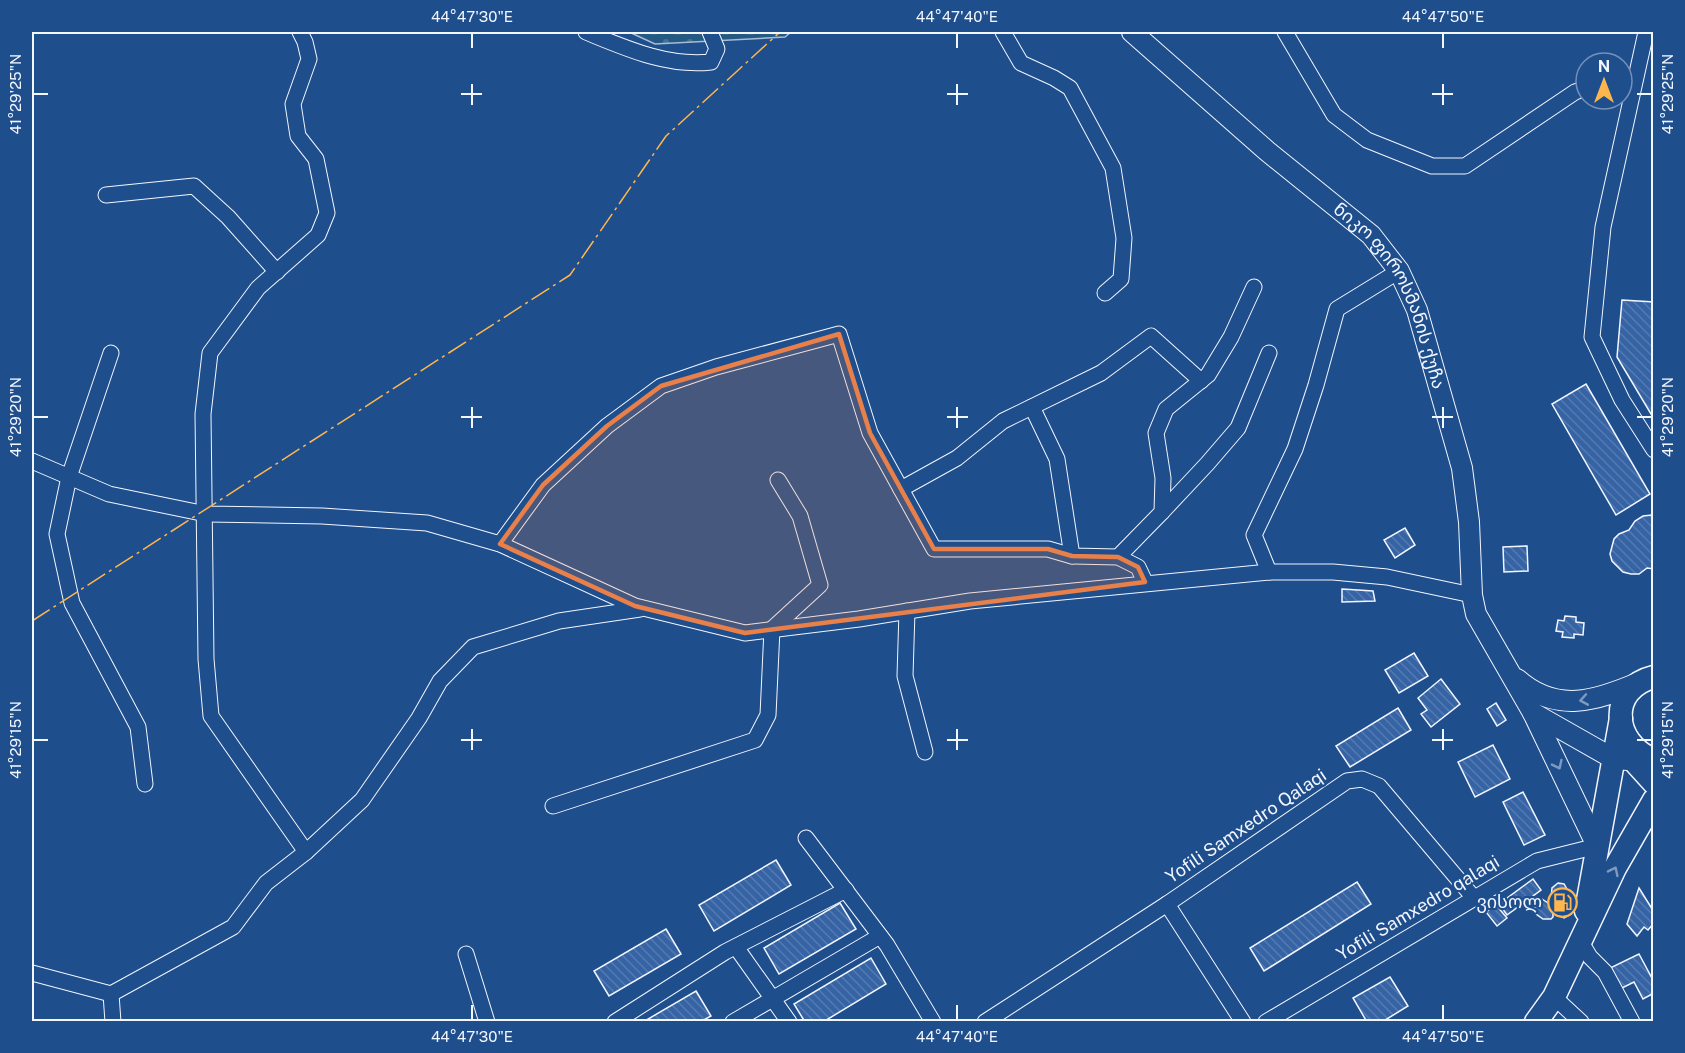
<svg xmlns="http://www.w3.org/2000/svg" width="1685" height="1053" viewBox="0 0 1685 1053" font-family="'Public Sans','Noto Sans Georgian',sans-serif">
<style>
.cemetery{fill:url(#cemetery-stones);stroke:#a8bbd7;stroke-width:1.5}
.building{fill:url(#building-back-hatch);stroke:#f2f6ff;stroke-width:1.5}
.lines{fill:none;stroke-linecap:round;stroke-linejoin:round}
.minor-casing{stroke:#f2f6ff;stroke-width:17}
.major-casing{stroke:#f2f6ff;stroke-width:22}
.highway-casing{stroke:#f2f6ff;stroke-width:25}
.minor{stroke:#1f4e8c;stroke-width:15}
.major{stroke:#1f4e8c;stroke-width:20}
.highway{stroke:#1f4e8c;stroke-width:22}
.power{stroke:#ffb74d;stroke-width:1.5;stroke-dasharray:21 4.5 3 4.5;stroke-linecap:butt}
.oneway{stroke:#7e9ac0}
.marked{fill:#ea8049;fill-opacity:0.2;stroke:#ea8049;stroke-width:4.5;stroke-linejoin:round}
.ticks{fill:none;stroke:#f2f6ff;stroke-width:2}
.labels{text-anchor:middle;stroke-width:4.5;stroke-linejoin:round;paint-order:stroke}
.street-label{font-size:18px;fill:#f2f6ff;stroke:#1f4e8c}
.poi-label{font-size:18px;fill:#f2f6ff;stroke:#1f4e8c;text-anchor:end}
.neatline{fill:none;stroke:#f2f6ff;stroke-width:2}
.ticks-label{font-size:15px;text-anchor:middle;fill:#f2f6ff}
</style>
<defs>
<pattern id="cemetery-stones" width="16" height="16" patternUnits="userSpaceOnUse" patternTransform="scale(1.5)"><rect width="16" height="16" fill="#245a82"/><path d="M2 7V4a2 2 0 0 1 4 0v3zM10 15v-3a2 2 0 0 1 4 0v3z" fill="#447295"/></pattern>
<pattern id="building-back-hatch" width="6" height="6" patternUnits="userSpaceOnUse" patternTransform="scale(1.5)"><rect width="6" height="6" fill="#3563a3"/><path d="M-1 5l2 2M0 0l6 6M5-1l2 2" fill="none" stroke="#537ab1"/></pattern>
</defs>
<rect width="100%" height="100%" fill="#1f4e8c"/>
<polygon class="cemetery" points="629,32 791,32 785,37 655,44"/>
<g class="building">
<polygon points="1622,300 1654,302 1654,419 1617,357"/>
<polygon points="1586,384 1650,494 1616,515 1552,404"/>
<polygon points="1652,515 1654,515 1654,569 1647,568 1639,574 1631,574 1623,572 1612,561 1610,554 1614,539 1619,534 1629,530 1635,521 1643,516"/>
<polygon points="1405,528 1415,545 1395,558 1384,540"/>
<polygon points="1527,546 1528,571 1504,572 1503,547"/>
<polygon points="1342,589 1373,591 1375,601 1342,602"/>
<polygon points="1565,616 1576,617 1576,622 1584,623 1583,635 1574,634 1574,638 1562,637 1563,632 1556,631 1558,620 1564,621"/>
<polygon points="1414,653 1428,676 1399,693 1385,670"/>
<polygon points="1441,679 1460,704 1431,727 1421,714 1427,710 1418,698"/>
<polygon points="1496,703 1506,720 1497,726 1487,709"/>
<polygon points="1398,708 1411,730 1350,767 1336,746"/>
<polygon points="1493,745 1510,779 1475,797 1458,762"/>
<polygon points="1523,792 1545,835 1524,845 1503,802"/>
<polygon points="776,860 791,885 714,931 699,905"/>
<polygon points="1533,879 1541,890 1507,915 1499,904"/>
<polygon points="1357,882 1371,904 1264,971 1250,948"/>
<polygon points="1558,883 1564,884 1572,898 1573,905 1571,914 1564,918 1556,914 1551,900 1552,888"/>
<polygon points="1639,888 1654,912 1654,923 1648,930 1644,927 1637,936 1627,924"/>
<polygon points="1542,899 1551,905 1553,909 1553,917 1551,919 1543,919 1536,914 1534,904 1536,900"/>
<polygon points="840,903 856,929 779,974 764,948"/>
<polygon points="1496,905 1507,918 1497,926 1486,912"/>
<polygon points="666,929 681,954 609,996 594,971"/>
<polygon points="1639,954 1654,982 1654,993 1643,999 1634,982 1618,990 1608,969"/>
<polygon points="871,958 886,984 823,1022 805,1022 794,1004"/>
<polygon points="1390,977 1408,1006 1382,1022 1367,1022 1353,998"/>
<polygon points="696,991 711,1016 700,1022 643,1022"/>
</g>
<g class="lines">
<defs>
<g id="minor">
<polyline points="300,32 305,42 309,59 293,104 298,136 316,159 327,213 318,235 258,288 210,353 203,414 206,659 211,716 306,852"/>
<path d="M586,32C625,48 667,67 711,62L717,49L710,32"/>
<polyline points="1003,32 1021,63 1054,78 1070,88 1113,168 1124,238 1121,279 1105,293"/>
<polyline points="1285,32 1334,115 1367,140 1432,166 1465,166 1575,92 1586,88"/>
<polyline points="1646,32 1603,227 1592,337 1622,400 1654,450"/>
<polyline points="106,195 194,186 228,217 277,272"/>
<polyline points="111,353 69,477 57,534 72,603 138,727 145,784"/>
<polyline points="1032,407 1057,459 1072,556"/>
<polyline points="32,461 109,494 206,514 322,516 427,523 500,544 635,606 745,633 859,619 970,601 1269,572 1333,572 1387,577 1472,595"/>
<polyline points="901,489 957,458 1003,421 1101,373 1151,336 1201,381"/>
<polyline points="1162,512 1207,464 1238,428 1269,353"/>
<polyline points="500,544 543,485 607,426 661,386 716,367 839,334 870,433 934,549 1048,549 1072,556 1118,557 1138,567 1145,582"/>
<polyline points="1118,557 1162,512 1163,478 1156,433 1166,409 1208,375 1231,337 1254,287"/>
<polyline points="1269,572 1254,535 1295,449 1316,385 1337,309 1399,271"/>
<polyline points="907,611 905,676 925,752"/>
<polyline points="553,806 755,740 768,715 772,629 820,585 800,516 778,480"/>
<polyline points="806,838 887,945 933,1022"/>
<polyline points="1167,904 1243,1022"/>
<polyline points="1581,942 1590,957 1605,972 1632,1022"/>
<polyline points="736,947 789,1022"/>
<polyline points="466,954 487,1022"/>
<polyline points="32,973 111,994 233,927 266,883 306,852 362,800 419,718 440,681 473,647 559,621 640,609"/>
<polyline points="111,994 113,1022"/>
<polyline points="1554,997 1581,1022"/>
<polyline points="615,1022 725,952 846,890"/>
<polyline points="733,1022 880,936"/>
<polyline points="985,1022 1167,904 1347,781 1362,779 1379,786 1474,898"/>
<polyline points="1266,1022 1537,861 1597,846"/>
</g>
<g id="major">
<path id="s1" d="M1132,32L1267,151L1371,235L1399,271L1417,310L1462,468L1469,522L1472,595L1476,614L1533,713L1597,846"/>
<path d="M1517,679C1556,714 1596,701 1640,682"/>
<polyline points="1533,713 1614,759 1628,760"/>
</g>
<g id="highway">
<path d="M1654,677C1608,688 1611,743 1654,760"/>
<polyline points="1629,748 1634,761 1654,783"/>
<polyline points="1586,911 1621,718"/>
<polyline points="1536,1022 1554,997 1615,868 1654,800"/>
</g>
</defs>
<use href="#minor" class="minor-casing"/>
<use href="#major" class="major-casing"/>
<use href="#highway" class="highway-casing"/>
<use href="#minor" class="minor"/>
<use href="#major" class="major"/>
<use href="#highway" class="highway"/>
<polyline class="power" points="32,621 570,275 666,136 780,32"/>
</g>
<defs><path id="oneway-chevron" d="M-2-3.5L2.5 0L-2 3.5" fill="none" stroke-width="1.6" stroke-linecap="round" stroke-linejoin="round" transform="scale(1.5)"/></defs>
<g class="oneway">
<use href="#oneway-chevron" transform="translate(1584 700) rotate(170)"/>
<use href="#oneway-chevron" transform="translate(1558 765) rotate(64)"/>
<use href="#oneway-chevron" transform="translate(1614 871) rotate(-64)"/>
</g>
<path class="marked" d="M839,334L870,433L934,549H1048L1072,556L1118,557L1138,567L1145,582L745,633L635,606L500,544L543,485L607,426L661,386Z"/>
<path class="ticks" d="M472,33V48M957,33V48M1443,33V48M472,84V105M957,84V105M1443,84V105M33,94H48M461,94H482M947,94H968M1432,94H1453M1637,94H1652M472,407V428M957,407V428M1443,407V428M33,417H48M461,417H482M947,417H968M1432,417H1453M1637,417H1652M472,729V750M957,729V750M1443,729V750M33,740H48M461,740H482M947,740H968M1432,740H1453M1637,740H1652M472,1005V1020M957,1005V1020M1443,1005V1020"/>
<defs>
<symbol id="fuel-ring" viewBox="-11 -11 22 22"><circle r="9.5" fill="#1f4e8c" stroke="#ffb74d" stroke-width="1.5"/><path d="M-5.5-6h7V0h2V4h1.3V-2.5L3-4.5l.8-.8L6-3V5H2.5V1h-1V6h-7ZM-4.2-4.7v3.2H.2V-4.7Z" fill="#ffb74d"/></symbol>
</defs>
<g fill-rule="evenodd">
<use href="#fuel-ring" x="1546" y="886" width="33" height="33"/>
</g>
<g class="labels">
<g class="street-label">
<text dy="6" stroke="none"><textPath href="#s1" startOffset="376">ნიკო ფიროსმანის ქუჩა</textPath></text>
<text transform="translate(1246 826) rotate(-34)" y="6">Yofili Samxedro Qalaqi</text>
<text transform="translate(1418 908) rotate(-31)" y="6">Yofili Samxedro qalaqi</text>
</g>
<g class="poi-label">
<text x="1542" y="908">ვისოლ</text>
</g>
</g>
<rect width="1685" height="1053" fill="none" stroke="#1f4e8c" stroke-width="66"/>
<g transform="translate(1604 81)"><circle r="28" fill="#1f4e8c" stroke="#7391ba" stroke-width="1.5"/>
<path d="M0-4.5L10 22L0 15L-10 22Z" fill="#ffb74d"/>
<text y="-9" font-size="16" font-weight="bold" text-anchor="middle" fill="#f2f6ff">N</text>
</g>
<rect x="33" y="33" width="1619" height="987" class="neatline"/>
<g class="ticks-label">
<text x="472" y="22">44°47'30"E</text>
<text x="957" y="22">44°47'40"E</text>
<text x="1443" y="22">44°47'50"E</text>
<text transform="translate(16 94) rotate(-90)" y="5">41°29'25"N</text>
<text transform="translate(1668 94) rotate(-90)" y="5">41°29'25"N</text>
<text transform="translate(16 417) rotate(-90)" y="5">41°29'20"N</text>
<text transform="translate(1668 417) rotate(-90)" y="5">41°29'20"N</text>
<text transform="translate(16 740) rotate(-90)" y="5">41°29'15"N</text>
<text transform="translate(1668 740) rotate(-90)" y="5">41°29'15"N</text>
<text x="472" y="1042">44°47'30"E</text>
<text x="957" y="1042">44°47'40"E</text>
<text x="1443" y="1042">44°47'50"E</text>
</g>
</svg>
